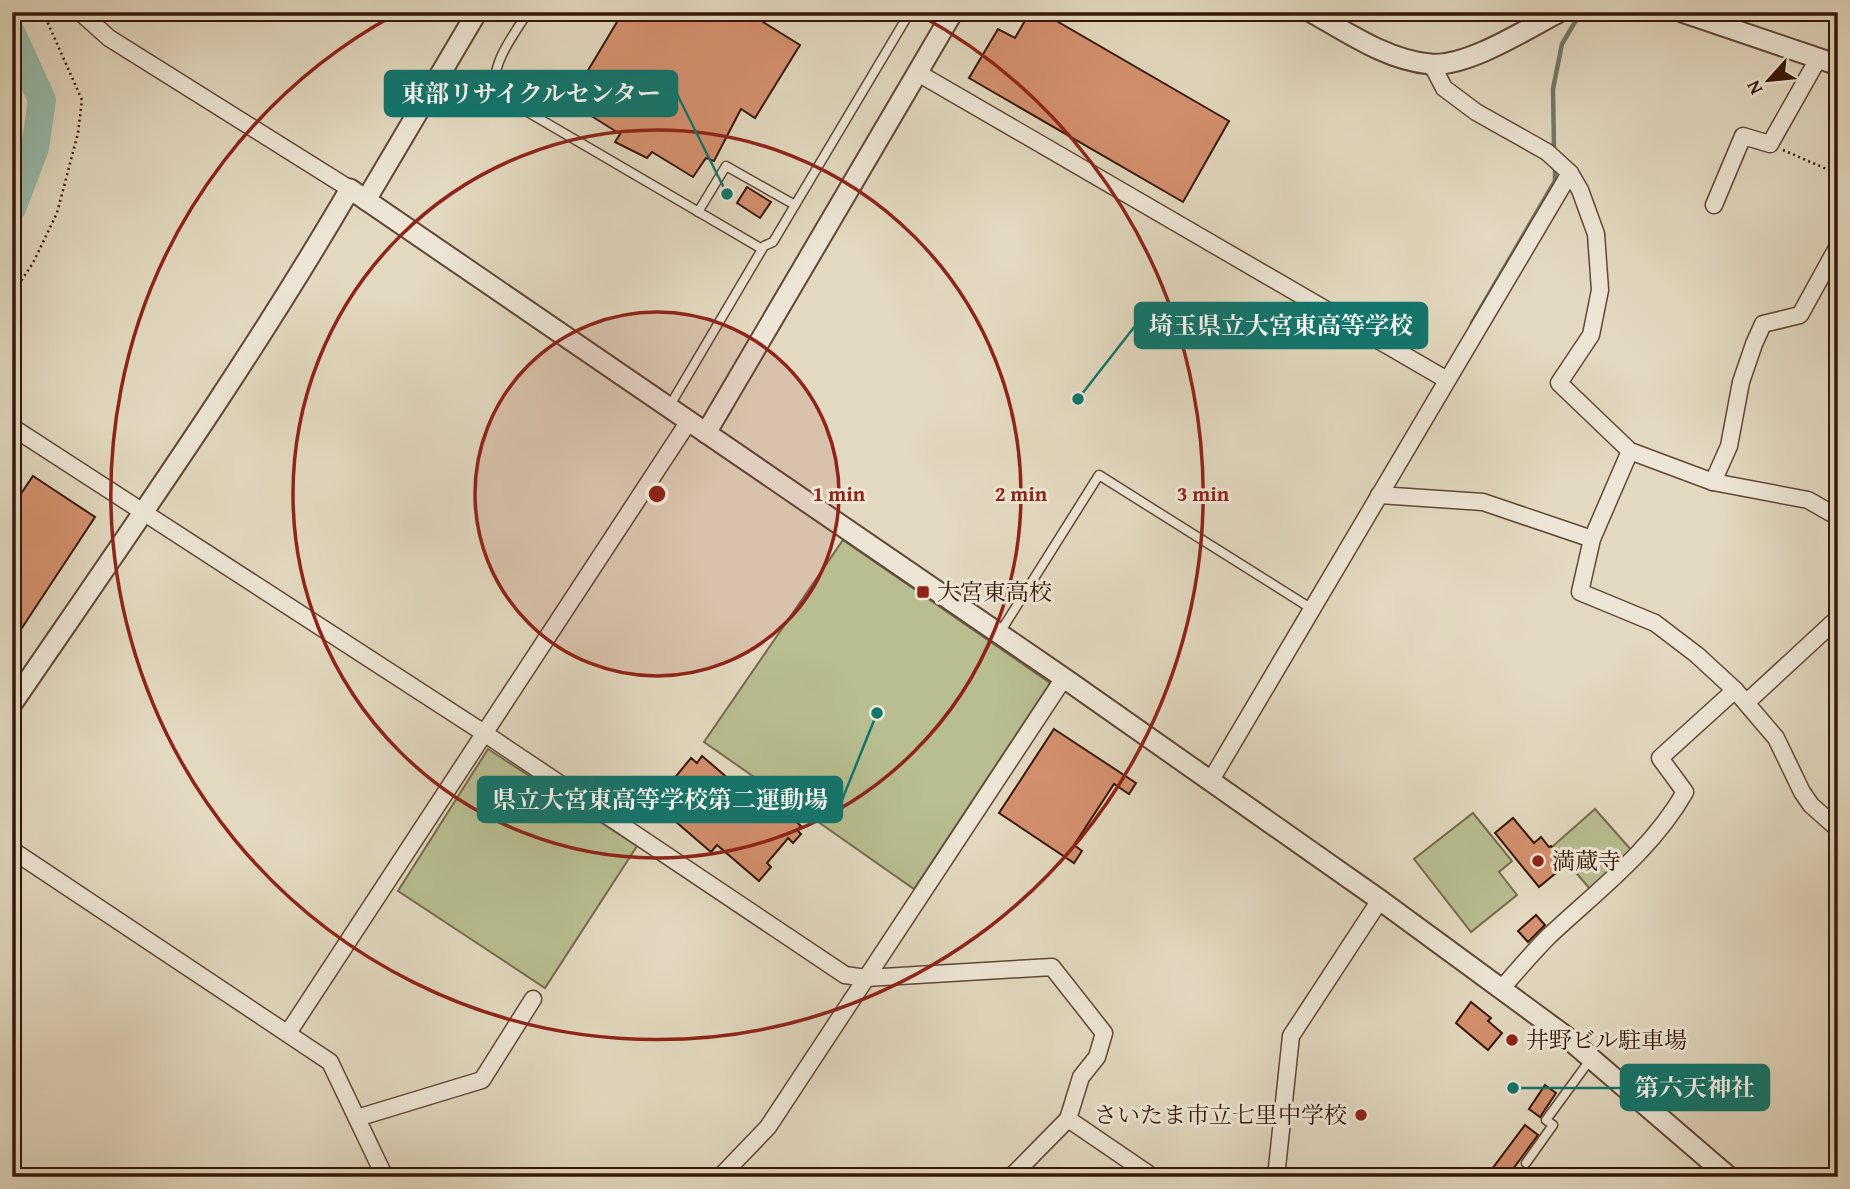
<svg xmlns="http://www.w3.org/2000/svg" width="1850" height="1189" viewBox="0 0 1850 1189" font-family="'Gentium Book Plus','Noto Serif JP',serif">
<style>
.green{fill:#b8be90;stroke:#776a4c;stroke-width:2}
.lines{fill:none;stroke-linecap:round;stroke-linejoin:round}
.stream{stroke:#70796a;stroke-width:4.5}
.river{stroke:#96bbac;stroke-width:28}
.building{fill:#d5906f;stroke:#361608;stroke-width:2}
.service-casing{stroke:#614736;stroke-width:11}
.minor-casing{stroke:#614736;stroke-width:19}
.tertiary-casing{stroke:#614736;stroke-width:23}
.path{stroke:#361608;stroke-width:2.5;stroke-dasharray:2 3.5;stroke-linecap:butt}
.service{stroke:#ede6d6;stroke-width:8}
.minor{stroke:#ede6d6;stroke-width:16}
.tertiary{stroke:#ede6d6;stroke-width:19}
.ring{fill:none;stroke:#8f2418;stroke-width:3.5}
.poi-dot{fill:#8f2418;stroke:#ede6d6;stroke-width:2.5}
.labels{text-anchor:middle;stroke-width:6;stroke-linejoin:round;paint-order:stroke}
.poi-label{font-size:23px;fill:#361608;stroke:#ede6d6;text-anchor:start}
.centre{fill:#8f2418;stroke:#ede6d6;stroke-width:3.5}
.ring-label{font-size:21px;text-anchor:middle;font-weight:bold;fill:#8f2418;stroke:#ede6d6;stroke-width:6;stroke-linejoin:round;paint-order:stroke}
.leader{fill:none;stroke:#0f766e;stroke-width:2.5}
.callout-dot{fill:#0f766e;stroke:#ede6d6;stroke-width:2.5}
.callout{fill:#0f766e;stroke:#0f766e;stroke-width:2.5}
.callout-label{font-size:24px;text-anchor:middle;font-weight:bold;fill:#fff}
</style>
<rect width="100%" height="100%" fill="#e3d9c0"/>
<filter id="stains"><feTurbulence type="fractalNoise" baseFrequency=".00286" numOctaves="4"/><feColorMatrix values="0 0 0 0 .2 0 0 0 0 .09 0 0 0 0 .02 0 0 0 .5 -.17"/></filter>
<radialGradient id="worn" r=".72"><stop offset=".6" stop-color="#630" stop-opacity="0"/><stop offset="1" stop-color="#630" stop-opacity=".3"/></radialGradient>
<g class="green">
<polygon points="843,540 1050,683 914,889 704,742"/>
<polygon points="488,749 637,846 545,988 398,891"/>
<polygon points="1595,809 1633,852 1590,889 1553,846"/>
<polygon points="1473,813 1512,861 1499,872 1517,895 1471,932 1414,859"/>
</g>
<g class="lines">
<g class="stream">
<polyline points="1554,148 1553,89 1562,44 1578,17"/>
<polyline points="1472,323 1555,181 1555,165"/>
</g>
<polyline class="river" points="12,34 42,100 35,148 12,208"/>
</g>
<g class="building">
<polygon points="623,12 747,12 800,45 755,118 741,109 714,161 706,158 693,177 652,152 647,158 615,142 620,134 569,102"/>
<polygon points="1030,12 1041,12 1229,121 1183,202 969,78 998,29 1015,38"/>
<polygon points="747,187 771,202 760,218 737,203"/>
<polygon points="33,476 95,517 12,643 12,507"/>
<polygon points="1054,729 1136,783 1129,794 1114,784 1074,845 1082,851 1074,863 999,813"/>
<polygon points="702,756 751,798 759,789 801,826 797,830 801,834 793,843 788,838 784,843 767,863 771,867 759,881 717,845 711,852 654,803 691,758 697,763"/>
<polygon points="1513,818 1534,843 1541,837 1549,847 1551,846 1559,857 1557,859 1563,867 1539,887 1495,833"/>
<polygon points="1536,915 1545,925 1528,942 1518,931"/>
<polygon points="1471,1002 1491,1018 1488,1021 1502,1033 1488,1050 1456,1023"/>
<polygon points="1545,1085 1556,1093 1540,1117 1529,1109"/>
<polygon points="1525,1125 1538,1135 1513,1169 1525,1177 1486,1177"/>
</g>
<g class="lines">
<defs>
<g id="service">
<path d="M528,12C517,30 487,68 498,88C501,94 508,99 514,104L762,249"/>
<polyline points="597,12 598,13"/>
<polyline points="698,212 726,166 795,205"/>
<polyline points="669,407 764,246 773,242 910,12"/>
<polyline points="999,634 1099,475 1312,609"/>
<polyline points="1526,1163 1553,1125 1546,1120 1590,1060"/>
</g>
<g id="minor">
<polyline points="80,12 109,38 350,189"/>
<polyline points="1432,65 1444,88 1476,112 1547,152 1570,173 1580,190 1596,234 1600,290 1591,335 1559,383 1630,451 1713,482 1808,500 1838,517"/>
<polyline points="918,73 1447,380"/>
<polyline points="1714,205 1743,136 1770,144 1818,59"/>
<polyline points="12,427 484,733 845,975 866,978 1052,967 1104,1033 1097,1057 1081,1077 1068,1119"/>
<polyline points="1630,451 1592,539 1580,592 1655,623 1697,655 1735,690 1776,738 1802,792 1811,805 1838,829"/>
<polyline points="1713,482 1729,446 1741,382 1754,344 1763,324 1800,315 1838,246"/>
<polyline points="1379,495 1483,502 1592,539"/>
<polyline points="1747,702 1838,618"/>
<polyline points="1211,780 1570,173"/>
<polyline points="12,850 330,1062 382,1171 387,1177"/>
<path d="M1502,988C1517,971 1532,953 1549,936C1597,891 1652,850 1685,792L1660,758L1735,690"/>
<polyline points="288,1033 689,421"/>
<polyline points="357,1118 482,1080 533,999"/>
<polyline points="720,1177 768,1127 1064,678"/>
<polyline points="1011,1177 1068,1119 1153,1177"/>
<polyline points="1276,1177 1291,1036 1380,900"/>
</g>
<g id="tertiary">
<path d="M1311,12C1348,33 1387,60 1430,64C1466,68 1527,29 1559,12"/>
<polyline points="1682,12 1838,65"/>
<polyline points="366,200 477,12"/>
<polyline points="706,433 953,12"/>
<path d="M12,704C128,534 247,366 350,189L1064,678L1380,900L1564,1035L1729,1177"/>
</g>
</defs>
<use href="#service" class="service-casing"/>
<use href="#minor" class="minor-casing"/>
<use href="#tertiary" class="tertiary-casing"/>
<g class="path">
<polyline points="1783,150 1838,174"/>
<polyline points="12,294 33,263 57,213 78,133 82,100 43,12"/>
</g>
<use href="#service" class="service"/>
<use href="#minor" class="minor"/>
<use href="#tertiary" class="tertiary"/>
</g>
<circle cx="657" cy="494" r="182" fill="#8f2418" fill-opacity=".12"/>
<g class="ring">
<circle cx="657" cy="494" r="182"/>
<circle cx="657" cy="494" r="364"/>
<path d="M918 14A546 546 0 1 1 396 14"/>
</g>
<g class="poi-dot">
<rect x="916" y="585" width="14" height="14" rx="3.5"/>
<circle cx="1538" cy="861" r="7"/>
<circle cx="1512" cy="1040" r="7"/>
<circle cx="1361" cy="1115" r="7"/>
</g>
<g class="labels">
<g class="poi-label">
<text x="937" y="600">大宮東高校</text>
<text x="1552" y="869">満蔵寺</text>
<text x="1526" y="1048">井野ビル駐車場</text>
<text x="1347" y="1123" text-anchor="end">さいたま市立七里中学校</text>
</g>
</g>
<circle cx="657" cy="494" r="10" class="centre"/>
<g class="ring-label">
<text x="839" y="501">1 min</text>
<text x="1021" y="501">2 min</text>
<text x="1203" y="501">3 min</text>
</g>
<path class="leader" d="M727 194L677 94M1078 399L1135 326M877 713L842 800M1513 1088L1621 1088"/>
<g class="callout-dot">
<circle cx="727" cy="194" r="7"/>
<circle cx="1078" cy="399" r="7"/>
<circle cx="877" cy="713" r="7"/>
<circle cx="1513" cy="1088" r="7"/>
</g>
<g class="callout">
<rect x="385" y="71" width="292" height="45" rx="7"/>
<rect x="1135" y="303" width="292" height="45" rx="7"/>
<rect x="478" y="777" width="364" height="45" rx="7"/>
<rect x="1621" y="1065" width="148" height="45" rx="7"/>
</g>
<g class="callout-label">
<text x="531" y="102">東部リサイクルセンター</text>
<text x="1281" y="334">埼玉県立大宮東高等学校</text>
<text x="660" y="808">県立大宮東高等学校第二運動場</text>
<text x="1695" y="1096">第六天神社</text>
</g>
<rect width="1850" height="1189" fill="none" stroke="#e3d9c0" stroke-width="42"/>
<rect x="14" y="14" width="1822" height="1161" fill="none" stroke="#361608" stroke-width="3.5"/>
<rect x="21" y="21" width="1808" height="1147" fill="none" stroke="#361608" stroke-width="2"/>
<g transform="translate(1769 80) rotate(243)" stroke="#ede6d6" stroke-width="5" paint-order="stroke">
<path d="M0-5L12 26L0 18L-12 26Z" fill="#361608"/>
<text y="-10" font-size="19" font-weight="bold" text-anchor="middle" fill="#361608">N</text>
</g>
<rect width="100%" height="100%" filter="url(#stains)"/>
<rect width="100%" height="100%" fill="url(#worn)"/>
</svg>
